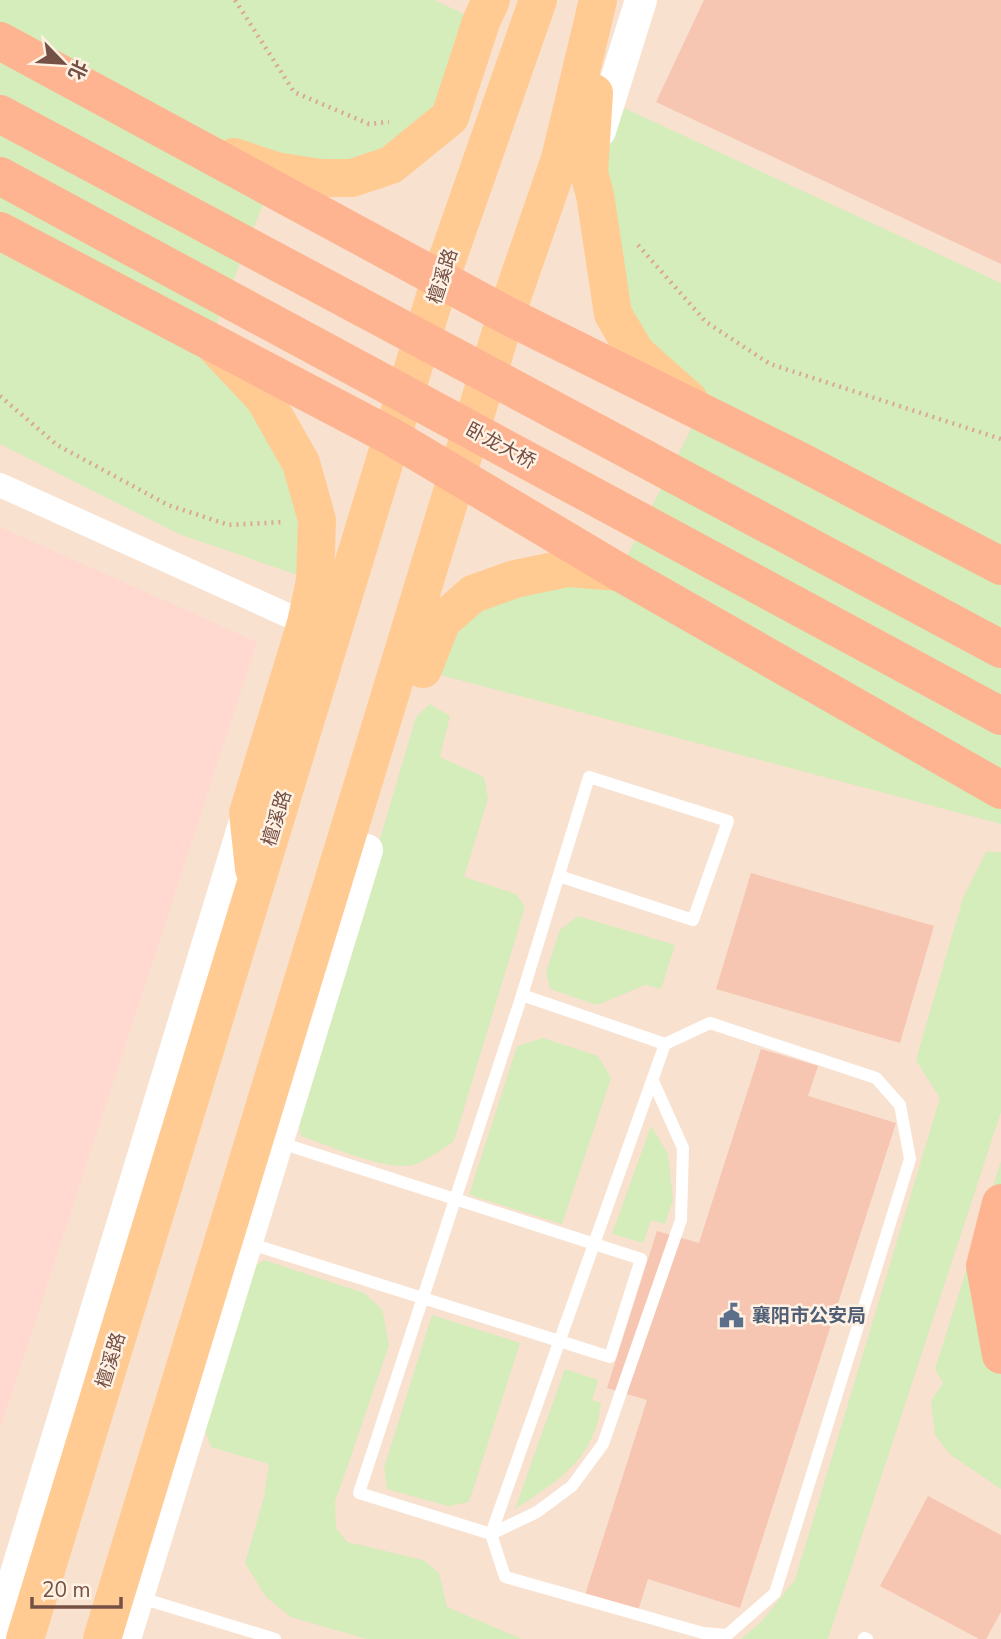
<svg xmlns="http://www.w3.org/2000/svg" width="1001" height="1639" viewBox="0 0 1001 1639" font-family="'Nunito Sans','Noto Sans SC',sans-serif">
<style>
.residential{fill:#f8e1ce}
.commercial{fill:#ffd9d0}
.green{fill:#d5ecbb}
.building{fill:#f6c6b2}
.lines{fill:none;stroke-linecap:round;stroke-linejoin:round}
.path{stroke:#daa996;stroke-width:4.5;stroke-dasharray:2 5;stroke-linecap:butt}
.service{stroke:#fff;stroke-width:12}
.minor{stroke:#fff;stroke-width:24}
.tertiary{stroke:#fff;stroke-width:32}
.primary{stroke:#ffcb93;stroke-width:38}
.trunk{stroke:#feb490;stroke-width:38}
.labels{text-anchor:middle;stroke-width:5;stroke-linejoin:round;paint-order:stroke}
.street-label{font-size:19px;fill:#755044;stroke:#fff2e5}
.service-label{font-size:19px;font-weight:bold;fill:#4e5e75;stroke:#fff2e5;text-anchor:start}
</style>
<rect width="100%" height="100%" fill="#feeedd"/>
<rect class="residential" x="0" y="0" width="1001" height="1639"/>
<polygon class="commercial" points="0,527 257,642 0,1429"/>
<g class="green">
<polygon points="0,0 434,0 481,22 450,117 391,164 276,171 210,340 264,398 315,581 179,534 0,444"/>
<polygon points="609,101 1001,283 1001,824 422,670 473,594 619,572 700,411 636,353 585,184"/>
<path d="M430,704L450,716L440,757L484,777L488,799L464,877L516,894L525,907L454,1141C443,1149 419,1166 406,1166C375,1167 331,1146 301,1136L298,1117L416,717Z"/>
<polygon points="986,852 1001,852 1001,1112 828,1639 741,1639 761,1622 795,1580 940,1098 916,1060 963,898"/>
<polygon points="578,916 675,945 661,989 645,985 597,1005 550,989 546,972 560,930"/>
<polygon points="543,1038 598,1056 611,1078 562,1224 469,1195 517,1046"/>
<polygon points="651,1126 668,1154 673,1200 665,1224 651,1220 643,1243 612,1234"/>
<polygon points="1001,1161 1001,1489 951,1455 935,1435 931,1401 943,1383 935,1369"/>
<polygon points="264,1260 364,1293 382,1309 389,1345 335,1502 336,1528 347,1542 423,1560 439,1573 447,1607 522,1639 367,1639 291,1617 266,1597 245,1563 264,1497 269,1464 211,1447 204,1428 252,1268"/>
<polygon points="432,1315 520,1343 469,1502 448,1506 387,1489 384,1468"/>
<path d="M565,1369L598,1380L592,1400L601,1403C595,1459 558,1481 515,1509Z"/>
</g>
<g class="building">
<polygon points="704,0 1001,0 1001,264 656,102"/>
<polygon points="751,873 934,926 900,1043 716,989"/>
<polygon points="761,1049 818,1066 808,1096 896,1123 740,1608 648,1579 638,1611 585,1595 647,1400 607,1388 657,1231 699,1243"/>
<polygon points="928,1496 1001,1535 1001,1612 986,1639 979,1639 880,1586"/>
</g>
<g class="lines">
<g class="path">
<polyline points="235,0 294,92 369,124 389,122"/>
<polyline points="638,245 706,322 770,364 1001,439"/>
<polyline points="0,396 57,445 168,505 229,525 284,522"/>
</g>
<g class="service">
<polygon points="522,995 665,1044 491,1534 359,1493"/>
<polyline points="522,995 589,777 728,821 693,920 559,876"/>
<polyline points="653,1081 683,1148 681,1220 603,1444 572,1486 537,1512 491,1534 505,1577 703,1633 727,1635 775,1593 910,1159 900,1105 876,1078 710,1023 665,1044"/>
<polyline points="248,1243 610,1357 641,1259 278,1142"/>
<polyline points="138,1597 275,1639"/>
<polyline points="864,1638 867,1639"/>
</g>
<polyline class="minor" points="0,485 318,629"/>
<g class="tertiary">
<polyline points="600,131 641,0"/>
<polyline points="0,1626 246,818"/>
<polyline points="125,1639 367,850"/>
</g>
<g class="primary">
<polyline points="594,93 589,173 595,195 613,314 636,353 689,400"/>
<polyline points="234,157 276,171 319,178 352,178 391,165 450,117 481,22 491,0"/>
<polyline points="216,347 264,398 301,463 317,520 315,581 306,623 248,813 254,869"/>
<polyline points="423,669 442,621 473,594 515,579 568,568 619,572"/>
<polyline points="25,1639 440,280 538,0"/>
<polyline points="102,1639 506,315 560,159 598,0"/>
</g>
<g class="trunk">
<polyline points="0,41 506,315 800,461 1001,566"/>
<polyline points="0,114 1001,649"/>
<polyline points="0,176 1001,716"/>
<polyline points="0,231 392,437 619,572 1001,790"/>
<polyline points="1001,1203 985,1266 1001,1355"/>
</g>
</g>
<defs>
<symbol id="civic-bare" viewBox="-9 -9 18 18"><path d="M-.6-6.5H3V-4.5H.6V-3L4-1V1h2V6H-6V1h2V-1L-.6-3ZM-1.2 2.5V6h2.4V2.5Z" fill="#5c6f8a" stroke="#fff2e5" stroke-width="2.5" paint-order="stroke"/></symbol>
</defs>
<g fill-rule="evenodd">
<use href="#civic-bare" x="714" y="1298" width="35" height="35"/>
</g>
<g class="labels">
<g class="street-label">
<text transform="translate(442 276) rotate(-72)" y="7">檀溪路</text>
<text transform="translate(501 445) rotate(28)" y="7">卧龙大桥</text>
<text transform="translate(276 818) rotate(-73)" y="7">檀溪路</text>
<text transform="translate(110 1360) rotate(-73)" y="7">檀溪路</text>
</g>
<g class="service-label">
<text x="752" y="1322">襄阳市公安局</text>
</g>
</g>
<g transform="translate(63 63) rotate(115)" stroke="#fff2e5" stroke-width="5" paint-order="stroke">
<path d="M0-5L12 26L0 18L-12 26Z" fill="#755044"/>
<text y="-10" font-size="19" font-weight="bold" text-anchor="middle" fill="#755044">北</text>
</g>
<path d="M32 1597v10h89v-10" fill="none" stroke="#755044" stroke-width="3.5"/>
<text x="42" y="1597" font-size="21" fill="#755044" stroke="#fff2e5" stroke-width="5" paint-order="stroke">20 m</text>
</svg>
